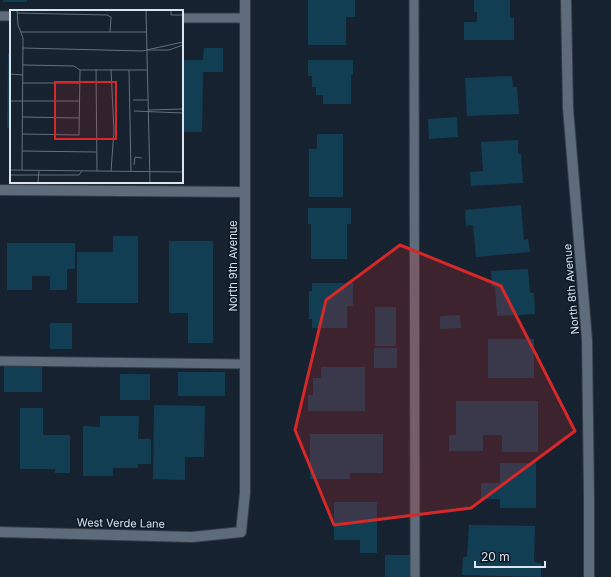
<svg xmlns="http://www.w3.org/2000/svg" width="611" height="577" viewBox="0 0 611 577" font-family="Inter,sans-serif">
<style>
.building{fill:#123e54}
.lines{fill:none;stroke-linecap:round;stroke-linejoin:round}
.service-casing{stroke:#333b46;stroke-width:11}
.minor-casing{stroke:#333b46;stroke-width:12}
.service{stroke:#5d6b7b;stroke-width:9}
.minor{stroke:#5d6b7b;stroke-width:10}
.marked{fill:#d62828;fill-opacity:0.2;stroke:#d62828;stroke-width:3;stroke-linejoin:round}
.labels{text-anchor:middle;stroke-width:3;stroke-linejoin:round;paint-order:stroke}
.street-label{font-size:11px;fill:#dbe3ed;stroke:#0d1926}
.inset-road{fill:none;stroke:#656f7c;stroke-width:1}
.view{fill:#d62828;fill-opacity:0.15;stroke:#d62828;stroke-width:2}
.inset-edge{fill:none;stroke:#dbe3ed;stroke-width:2}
</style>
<rect width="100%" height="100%" fill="#162230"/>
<g class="building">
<rect x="3" y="0" width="24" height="2"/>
<polygon points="308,0 355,0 355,17 346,17 346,45 308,45"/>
<polygon points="474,0 510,0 510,18 514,18 514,40 464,40 464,22 477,22 477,12 474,12"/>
<polygon points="204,48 223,48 223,72 203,72 202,132 182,132 182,60 203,60"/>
<polygon points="8,54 11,54 11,128 7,128"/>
<polygon points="308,60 353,60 353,75 351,75 351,104 323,104 323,95 316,95 316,87 312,87 312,76 308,76"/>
<polygon points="512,76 513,87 517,87 519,114 467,116 465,78"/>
<polygon points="457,117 458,137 429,139 428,119"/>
<polygon points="317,134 343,134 343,197 309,197 309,149 317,149"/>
<polygon points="518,140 518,154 521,154 523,183 471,186 470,172 483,171 481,142"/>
<polygon points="521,205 524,240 528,239 530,252 476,257 473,225 466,226 465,210"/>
<polygon points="308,208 351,208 351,224 347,224 347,259 311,259 311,224 308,224"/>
<polygon points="113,236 138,236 138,303 77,303 77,252 113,252"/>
<polygon points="169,241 213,241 213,343 188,343 188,313 169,313"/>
<polygon points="7,243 75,243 75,269 67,269 67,290 50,290 50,276 32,276 32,290 7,290"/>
<polygon points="528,269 530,293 534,293 535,314 497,316 495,287 492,287 491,271"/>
<polygon points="312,283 353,283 353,306 347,306 347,328 312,328 312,319 309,319 309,291 312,291"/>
<rect x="375" y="307" width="21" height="39"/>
<polygon points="460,315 461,328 440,329 440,316"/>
<rect x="50" y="323" width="22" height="26"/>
<rect x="488" y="339" width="46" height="39"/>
<rect x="374" y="348" width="23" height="20"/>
<rect x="4" y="366" width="38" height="26"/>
<polygon points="321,367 365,367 365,411 308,411 308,395 313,395 313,378 321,378"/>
<rect x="178" y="372" width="47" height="24"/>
<rect x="120" y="374" width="30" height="26"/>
<polygon points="456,401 538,401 538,452 502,452 502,435 483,435 483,451 449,451 449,435 456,435"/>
<polygon points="154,405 205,406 204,457 185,457 185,480 153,479"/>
<polygon points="20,408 43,408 43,435 70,435 70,473 55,473 55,469 20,469"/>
<polygon points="100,416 139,416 138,439 151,439 151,464 138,464 138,468 113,468 113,476 83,476 83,426 100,427"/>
<polygon points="310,434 383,434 383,473 350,473 350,479 310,479"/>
<polygon points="500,463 536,463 536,508 500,508 500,499 481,499 481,483 500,483"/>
<polygon points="334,502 377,502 377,553 360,553 360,540 334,540"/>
<polygon points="469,525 535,526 534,562 541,563 541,577 462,575 463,557 467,557"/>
<rect x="385" y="555" width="25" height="22"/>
</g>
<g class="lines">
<defs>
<g id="service">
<polyline points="414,0 415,577"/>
<polyline points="0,16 11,16"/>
<polyline points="182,18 245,18"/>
<polyline points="0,361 245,364"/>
</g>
<g id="minor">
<polyline points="566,0 568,108 587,340 589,497 589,577"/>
<polyline points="0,190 244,192"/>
<polyline points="0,532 192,537 241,532 245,493 245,0"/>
</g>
</defs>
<use href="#service" class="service-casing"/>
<use href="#minor" class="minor-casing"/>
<use href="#service" class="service"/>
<use href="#minor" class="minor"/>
</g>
<path class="marked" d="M400,245L501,286L575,431L471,508L334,525L295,430L326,300Z"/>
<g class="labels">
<g class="street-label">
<text transform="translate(233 266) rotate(-90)" y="4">North 9th Avenue</text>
<text transform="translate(571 289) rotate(-95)" y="4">North 8th Avenue</text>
<text transform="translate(121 523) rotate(1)" y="4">West Verde Lane</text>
</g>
</g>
<g transform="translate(10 10)">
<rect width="173" height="173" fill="#162230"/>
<path class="inset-road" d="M7,0L8,15L13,28L12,160M136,0L140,173M161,0V5H173M7,3L97,5L101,7L100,22M11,22H136M13,38L132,41L173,32M137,40H159L173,35M13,55L64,56L70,60H137M86,59L87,161M119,60L121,161M0,64L13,65M12,73H69M123,90H138M0,91H69M139,100L173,99M124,101L173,103M12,107L69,108M13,124L69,125L70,60M12,141L86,142M124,155L125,147L132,148M0,160L173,162M101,161L104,121L101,59M0,165H69L72,161M28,173L29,160"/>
<path class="view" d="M45,72H106V129H45Z"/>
<rect width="173" height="173" class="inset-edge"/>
</g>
<path d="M475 561v6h70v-6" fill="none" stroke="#dbe3ed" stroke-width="2"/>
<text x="481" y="561" font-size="12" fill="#dbe3ed" stroke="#0d1926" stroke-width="3" paint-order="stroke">20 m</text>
</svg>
